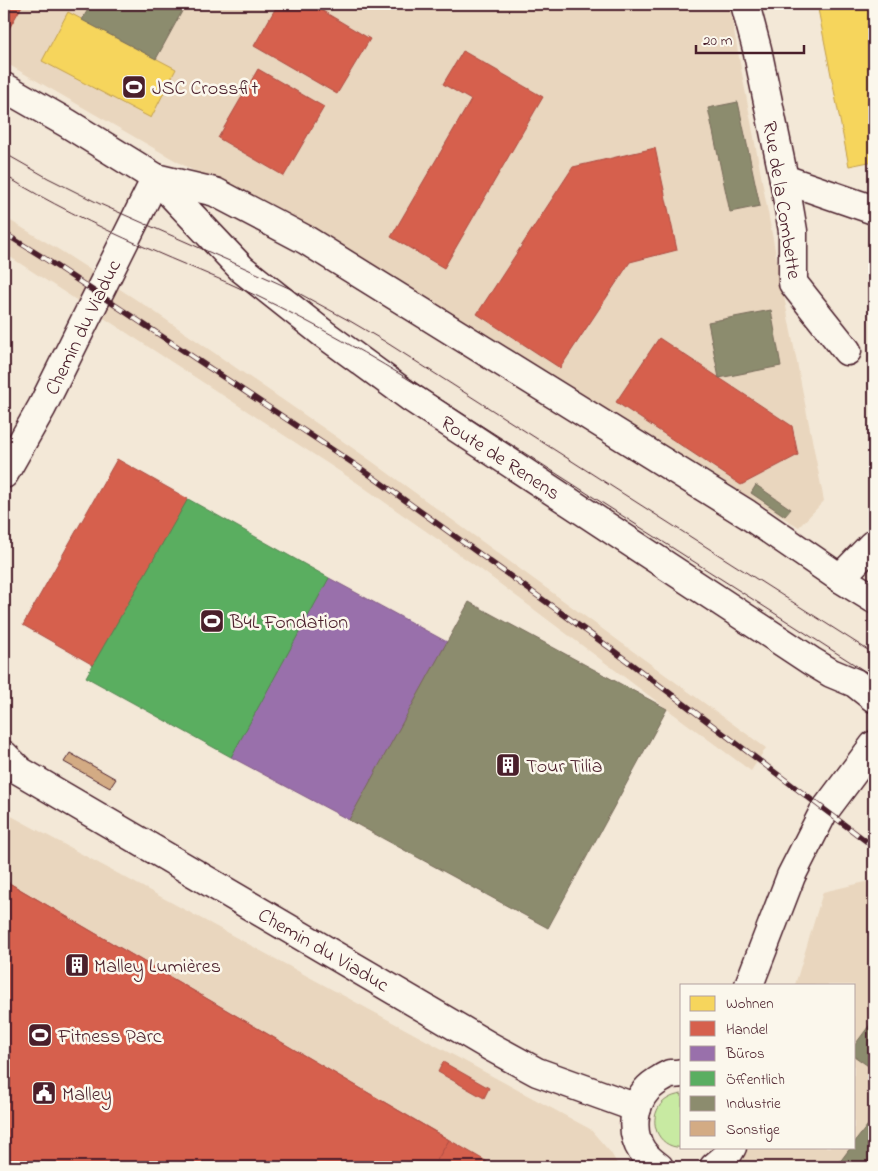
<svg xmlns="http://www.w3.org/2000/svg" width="878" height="1171" viewBox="0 0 878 1171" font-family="'Indie Flower',sans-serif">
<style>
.built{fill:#e9d6be}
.green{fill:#c8eaa2;stroke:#898466}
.homes{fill:#f6d55c;stroke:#c29e4d}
.shops{fill:#d6604d;stroke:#ac4c43}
.offices{fill:#9970ab;stroke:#815885}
.public{fill:#5aae61;stroke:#558351}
.industry{fill:#8c8c6e;stroke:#786b5a}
.building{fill:#d3ab84;stroke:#4a1f2b}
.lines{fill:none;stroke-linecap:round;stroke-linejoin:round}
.minor-casing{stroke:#4a1f2b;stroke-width:31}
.major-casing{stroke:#4a1f2b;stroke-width:31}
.minor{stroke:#fbf7ec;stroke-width:28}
.major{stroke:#fbf7ec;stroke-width:28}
.tram{stroke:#4a1f2b;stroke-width:1}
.rail-casing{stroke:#4a1f2b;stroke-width:5.5}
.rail{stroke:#fbf7ec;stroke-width:4;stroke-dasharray:11;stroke-linecap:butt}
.labels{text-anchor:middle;stroke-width:5;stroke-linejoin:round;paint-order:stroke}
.poi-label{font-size:20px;fill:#4a1f2b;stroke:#fbf7ec;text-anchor:start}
.street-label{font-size:20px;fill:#4a1f2b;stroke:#fbf7ec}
</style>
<rect width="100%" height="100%" fill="#f3e8d7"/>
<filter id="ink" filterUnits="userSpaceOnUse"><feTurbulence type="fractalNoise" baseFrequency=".02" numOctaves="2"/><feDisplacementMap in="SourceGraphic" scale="10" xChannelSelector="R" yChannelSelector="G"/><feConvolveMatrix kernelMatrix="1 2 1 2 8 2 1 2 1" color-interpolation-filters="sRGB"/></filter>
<g filter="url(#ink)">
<g class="built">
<polygon points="4,4 729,4 775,250 824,501 799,527 312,239 4,62"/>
<polygon points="4,217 61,251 149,308 370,460 766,748 751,771 667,709 480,569 356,482 4,253"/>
<polygon points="4,812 590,1129 611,1153 619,1167 4,1167"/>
<polygon points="874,880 874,1167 741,1167 747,1147 854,1147 854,985 795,985 823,892"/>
</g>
<path class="green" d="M682,1094V1147H685C650,1152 641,1099 682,1094Z"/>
<g class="homes">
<polygon points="817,4 874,4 874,161 849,166"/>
<polygon points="68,12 176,69 151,118 42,61"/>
</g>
<g class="shops">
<polygon points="4,4 23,4 6,34 4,33"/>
<polygon points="278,4 311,4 370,39 337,94 254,46"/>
<polygon points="463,51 543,97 444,268 391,237 471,100 443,84"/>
<polygon points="258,69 324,107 284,176 218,138"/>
<polygon points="655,148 677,250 630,262 560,368 477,314 573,167"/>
<polygon points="659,338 792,426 798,455 741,485 616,402"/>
<polygon points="117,459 188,499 93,665 23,625"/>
<polygon points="4,880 320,1065 496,1167 24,1167 4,1156"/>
<polygon points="4,880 449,1140 433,1167 24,1167 4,1156"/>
<polygon points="443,1062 489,1088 484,1098 438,1072"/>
</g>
<polygon class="offices" points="329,578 447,642 349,820 231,757"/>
<polygon class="public" points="188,499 329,578 231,757 86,677"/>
<g class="industry">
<polygon points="91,4 186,4 156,59 82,20"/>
<polygon points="738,102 760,206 730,212 708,108"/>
<polygon points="771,310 781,366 719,378 708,322"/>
<polygon points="756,485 791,509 785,516 751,493"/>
<polygon points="469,602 667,709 548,928 349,820"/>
<polygon points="874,1019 874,1070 854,1056 854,1046"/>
<polygon points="874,1117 874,1167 836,1167 851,1147 854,1147 854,1143"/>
</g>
<polygon class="building" points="70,753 116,779 110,788 64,762"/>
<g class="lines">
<defs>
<g id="minor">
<polyline points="745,4 757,49 784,179 793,231 793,283 847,351"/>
<polyline points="784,179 874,210"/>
<polyline points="4,474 42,407 156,178"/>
<polyline points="840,578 872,545"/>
<polyline points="4,755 20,771 491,1047 537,1072 637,1108"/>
</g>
<g id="major">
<polyline points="4,87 67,123 156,178 242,269 324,334 410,397 811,661 831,673 855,683 874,698"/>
<polyline points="156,178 215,192 306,240 747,514 840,578 874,599"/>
<polyline points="749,985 791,876 823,813 874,745"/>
<path d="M659,1167C652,1162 647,1158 642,1151C628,1129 634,1096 656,1082C661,1079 665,1076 670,1074C674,1074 678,1074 682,1073"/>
<polyline points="714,1167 726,1157 732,1147"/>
</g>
</defs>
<use href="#minor" class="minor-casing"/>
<use href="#major" class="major-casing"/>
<use href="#minor" class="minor"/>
<use href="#major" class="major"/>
<g class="tram">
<polyline points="4,153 48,178 100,204 234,263 291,289 350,321 384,341 874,654"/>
<path d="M4,175C48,202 95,225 142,246C180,263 219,278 257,296C315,324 371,356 426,390L874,677"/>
</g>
<defs>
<polyline id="rail" points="4,233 41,256 363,470 610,648 874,847"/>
</defs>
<use href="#rail" class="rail-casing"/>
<use href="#rail" class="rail"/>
</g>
</g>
<defs>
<symbol id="stadium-square" viewBox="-11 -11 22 22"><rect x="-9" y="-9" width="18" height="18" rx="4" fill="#4a1f2b" stroke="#fbf7ec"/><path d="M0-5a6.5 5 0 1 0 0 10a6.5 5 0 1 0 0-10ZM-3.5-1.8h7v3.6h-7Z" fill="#fff"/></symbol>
<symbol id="building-square" viewBox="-11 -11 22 22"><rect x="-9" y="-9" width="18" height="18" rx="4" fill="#4a1f2b" stroke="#fbf7ec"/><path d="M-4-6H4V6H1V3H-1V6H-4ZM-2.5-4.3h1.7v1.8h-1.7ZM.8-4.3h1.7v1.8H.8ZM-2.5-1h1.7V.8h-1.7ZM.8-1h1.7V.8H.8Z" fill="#fff"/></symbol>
<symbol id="civic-square" viewBox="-11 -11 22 22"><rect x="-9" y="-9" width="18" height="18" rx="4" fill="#4a1f2b" stroke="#fbf7ec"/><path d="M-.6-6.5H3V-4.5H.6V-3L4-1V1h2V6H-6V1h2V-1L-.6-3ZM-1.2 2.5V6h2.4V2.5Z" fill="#fff"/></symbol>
</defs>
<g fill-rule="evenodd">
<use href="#stadium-square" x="120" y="73" width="28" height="28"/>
<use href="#stadium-square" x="198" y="607" width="28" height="28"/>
<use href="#building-square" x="494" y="751" width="28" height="28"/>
<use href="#building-square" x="63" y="951" width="28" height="28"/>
<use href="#stadium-square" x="26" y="1021" width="28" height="28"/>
<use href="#civic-square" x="30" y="1079" width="28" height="28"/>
</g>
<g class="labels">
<g class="poi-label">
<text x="152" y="94">JSC Crossfit</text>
<text x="230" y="628">B4L Fondation</text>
<text x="526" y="772">Tour Tilia</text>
<text x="94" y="972">Malley Lumières</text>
<text x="58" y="1042">Fitness Parc</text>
<text x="62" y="1100">Malley</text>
</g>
<g class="street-label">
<text transform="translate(783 200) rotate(81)" y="7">Rue de la Combette</text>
<text transform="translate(82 327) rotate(-64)" y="7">Chemin du Viaduc</text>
<text transform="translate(501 457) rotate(33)" y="7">Route de Renens</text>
<text transform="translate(324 949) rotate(30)" y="7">Chemin du Viaduc</text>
</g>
</g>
<rect width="878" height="1171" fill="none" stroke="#fbf7ec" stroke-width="20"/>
<rect x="10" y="10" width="858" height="1151" fill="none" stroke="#4a1f2b" stroke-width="2" filter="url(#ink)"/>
<rect x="680" y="984" width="175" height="165" fill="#fbf7ec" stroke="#b4a19f"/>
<rect x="690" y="996" width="25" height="15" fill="#f6d55c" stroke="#b4a19f"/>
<text x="726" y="1008" font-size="15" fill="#4a1f2b">Wohnen</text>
<rect x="690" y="1021" width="25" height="15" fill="#d6604d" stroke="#b4a19f"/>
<text x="726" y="1034" font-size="15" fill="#4a1f2b">Handel</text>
<rect x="690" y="1046" width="25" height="15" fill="#9970ab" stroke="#b4a19f"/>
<text x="726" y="1058" font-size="15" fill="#4a1f2b">Büros</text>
<rect x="690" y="1071" width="25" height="15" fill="#5aae61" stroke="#b4a19f"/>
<text x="726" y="1084" font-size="15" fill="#4a1f2b">Öffentlich</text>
<rect x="690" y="1096" width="25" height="15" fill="#8c8c6e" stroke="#b4a19f"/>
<text x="726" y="1108" font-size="15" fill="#4a1f2b">Industrie</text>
<rect x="690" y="1121" width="25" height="15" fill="#d3ab84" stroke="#b4a19f"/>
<text x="726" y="1134" font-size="15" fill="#4a1f2b">Sonstige</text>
<path d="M696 45v8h108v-8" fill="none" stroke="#4a1f2b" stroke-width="2.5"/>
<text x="703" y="45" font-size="15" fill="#4a1f2b" stroke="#fbf7ec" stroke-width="4" paint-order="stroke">20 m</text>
</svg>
